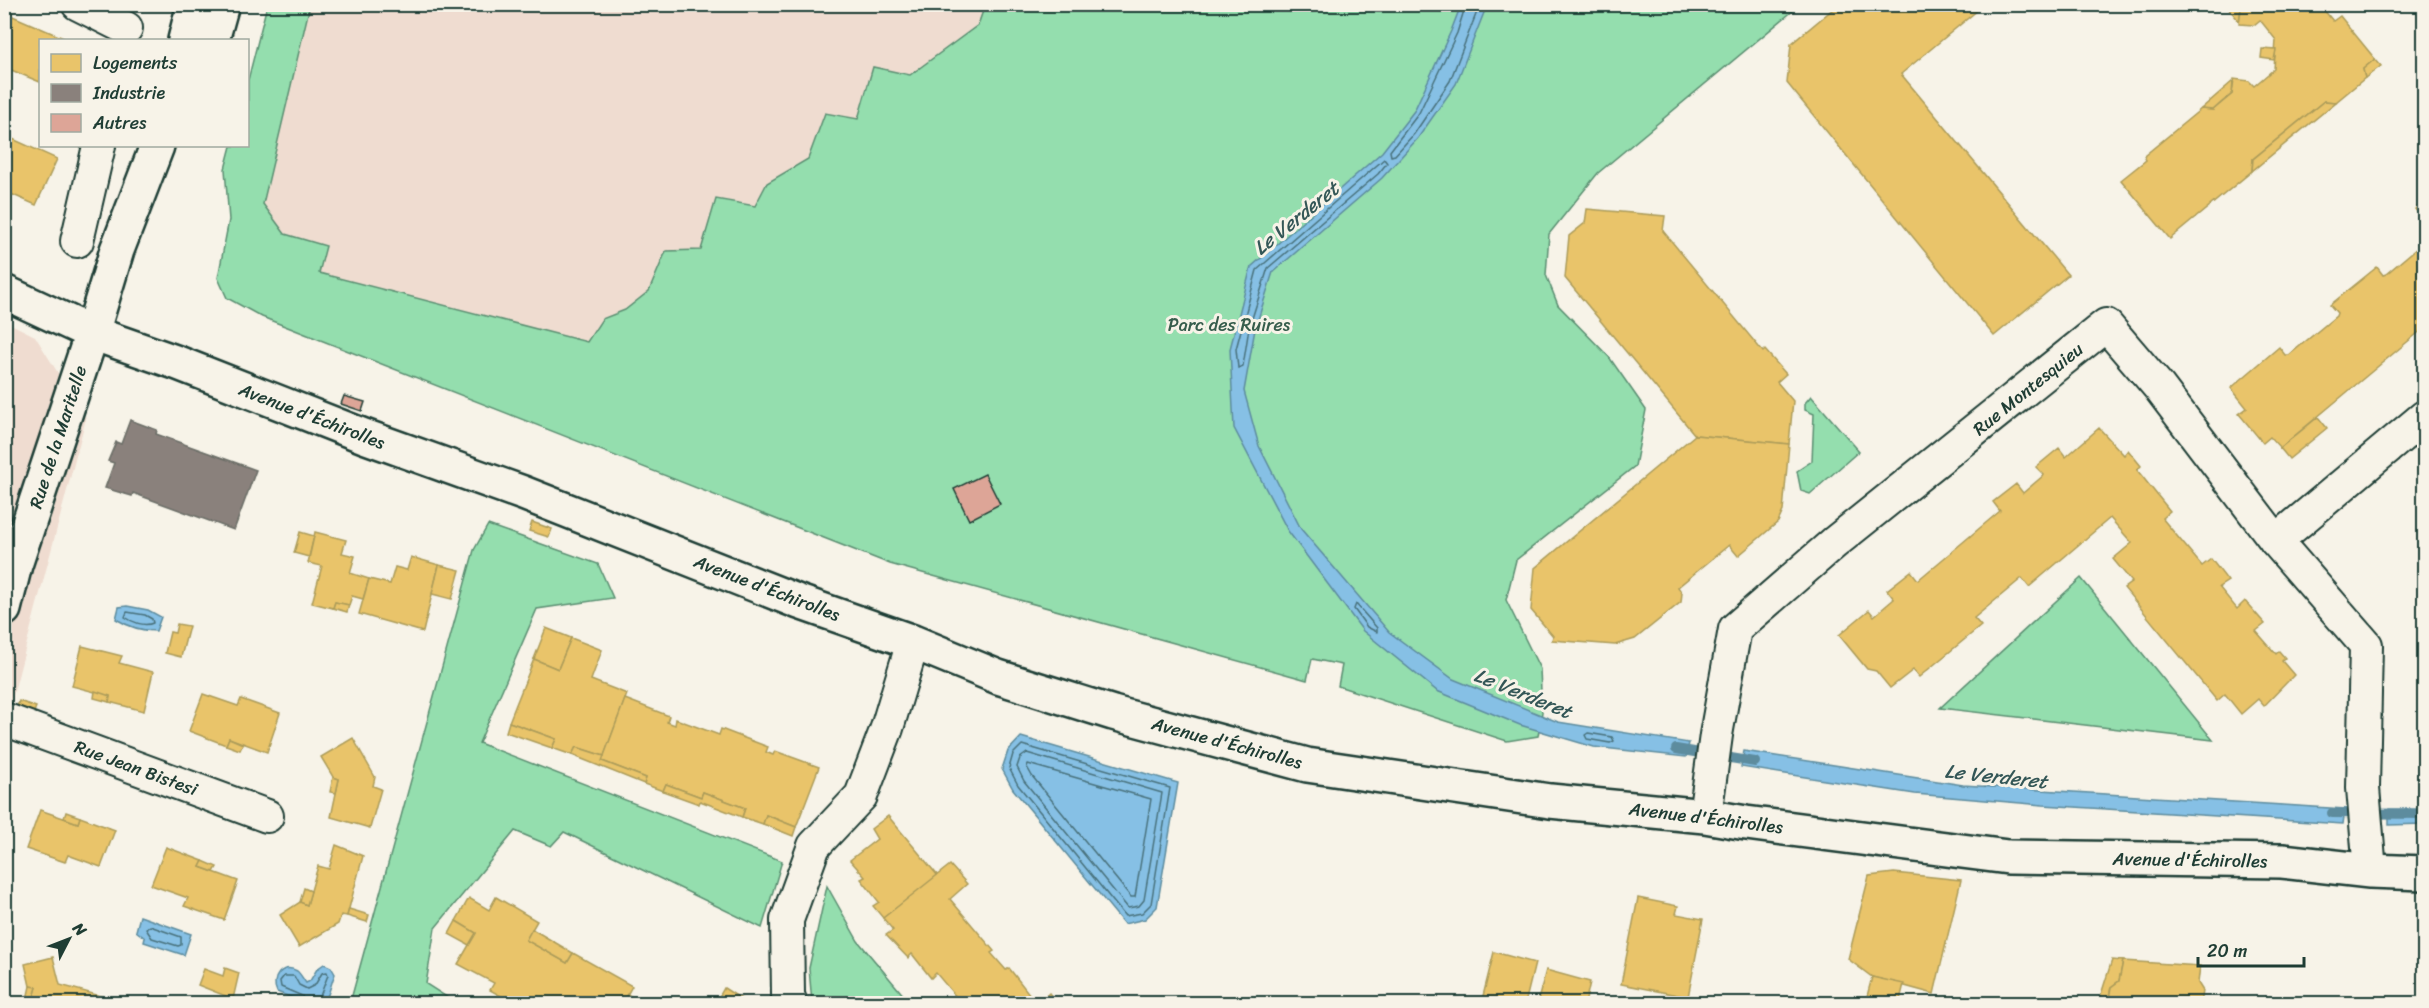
<svg xmlns="http://www.w3.org/2000/svg" width="2429" height="1008" viewBox="0 0 2429 1008" font-family="Sriracha,sans-serif">
<style>
.built{fill:#efdcd0}
.green{fill:#94deae;stroke:#5a8e71;stroke-width:1.5}
.water{fill:#86c0e5;stroke:#5d8c9e;stroke-width:1.5}
.homes{fill:#e9c46a;stroke:#ac9c5a;stroke-width:1.5}
.industry{fill:#8a817c;stroke:#6a6d66;stroke-width:1.5}
.lines{fill:none;stroke-linecap:round;stroke-linejoin:round}
.shore{stroke:#48717b;stroke-width:1.5}
.stream{stroke:#5d8c9e;stroke-width:10}
.building{fill:#dda597;stroke:#1f3d34;stroke-width:1.5}
.minor-casing{stroke:#1f3d34;stroke-width:36}
.tertiary-casing{stroke:#1f3d34;stroke-width:38}
.minor{stroke:#f7f3e8;stroke-width:32}
.tertiary{stroke:#f7f3e8;stroke-width:33}
.labels{text-anchor:middle;stroke-width:6;stroke-linejoin:round;paint-order:stroke}
.park-label{font-size:18px;fill:#365d4c;stroke:#f7f3e8}
.street-label{font-size:18px;fill:#1f3d34;stroke:#f7f3e8}
.water-label{font-size:20px;font-style:italic;fill:#345757;stroke:#f7f3e8}
</style>
<rect width="100%" height="100%" fill="#f7f3e8"/>
<filter id="ink" filterUnits="userSpaceOnUse"><feTurbulence type="fractalNoise" baseFrequency=".0167" numOctaves="2"/><feDisplacementMap in="SourceGraphic" scale="12" xChannelSelector="R" yChannelSelector="G"/><feConvolveMatrix kernelMatrix="1 2 1 2 8 2 1 2 1" color-interpolation-filters="sRGB"/></filter>
<g filter="url(#ink)">
<g class="built">
<polygon points="310,5 985,5 979,25 910,75 858,119 825,113 808,159 767,183 755,206 716,199 701,250 666,251 649,291 624,310 602,319 587,342 318,273 325,246 285,234 263,204"/>
<polygon points="5,321 35,336 86,418 5,726"/>
</g>
<g class="green">
<polygon points="267,5 310,5 263,204 285,234 326,246 319,273 587,342 602,319 625,310 649,291 666,251 701,250 716,199 755,206 767,183 808,159 825,113 858,119 873,67 910,75 978,25 985,5 1800,5 1598,173 1549,234 1546,275 1558,305 1609,357 1646,410 1635,466 1516,560 1506,600 1540,669 1542,712 1538,736 1507,741 1338,686 1342,665 1312,659 1307,680 890,564 262,317 227,298 218,278 229,220 225,169 231,146 248,146 248,80"/>
<polygon points="1811,396 1859,451 1810,494 1801,491 1797,471 1812,461 1814,414 1805,410 1805,403"/>
<polygon points="488,525 598,564 613,598 537,609 479,743 782,861 762,928 564,832 551,846 515,831 435,928 426,984 456,1003 350,1003 474,550"/>
<polygon points="2081,578 2213,740 1940,708"/>
<polygon points="827,886 858,941 910,1003 812,1003 809,968"/>
</g>
<g class="water">
<polygon points="1461,5 1487,5 1456,84 1418,138 1382,178 1273,272 1255,329 1244,391 1259,446 1301,529 1389,632 1453,679 1558,722 1689,743 1686,757 1594,747 1520,725 1437,691 1363,631 1288,531 1234,428 1230,349 1251,267 1382,152 1414,111 1451,31"/>
<path d="M127,606L148,610L161,617L156,631C141,631 129,627 116,619L119,607Z"/>
<polygon points="1021,737 1178,783 1157,907 1145,919 1124,924 1013,789 1002,769 1008,751"/>
<polygon points="1744,751 1963,785 2345,809 2343,824 2043,805 1915,794 1741,767"/>
<polygon points="2389,809 2424,809 2424,824 2389,825"/>
<polygon points="140,916 191,934 184,955 144,942 145,938 136,931"/>
<path d="M324,964L331,967L335,974C332,981 330,990 327,997C317,1008 289,997 277,992C270,979 282,962 297,971C300,973 303,979 306,983L310,981L317,969Z"/>
</g>
<g class="homes">
<polygon points="1839,4 1985,4 1901,74 2068,275 1994,336 1787,83 1791,44"/>
<polygon points="2225,4 2236,4 2241,9 2239,21"/>
<polygon points="2236,4 2319,4 2333,21 2340,16 2375,59 2363,69 2365,78 2336,102 2324,101 2253,159 2252,171 2170,239 2121,180 2146,160 2144,156 2201,109 2213,110 2232,94 2234,79 2249,81 2254,86 2274,69 2276,40 2260,20 2254,25 2239,24 2241,9"/>
<polygon points="8,14 68,40 40,40 40,82 4,67 4,23"/>
<polygon points="2262,49 2276,50 2274,60 2261,58"/>
<polygon points="2375,59 2381,66 2365,78 2363,69"/>
<polygon points="2233,81 2232,94 2222,102 2213,110 2201,109"/>
<polygon points="2324,101 2336,102 2252,171 2253,159"/>
<polygon points="6,136 57,159 36,205 4,191"/>
<polygon points="2424,201 2424,220 2415,209"/>
<polygon points="1587,209 1665,216 1663,231 1763,352 1765,350 1786,374 1777,382 1793,401 1789,444 1695,435 1565,278 1569,236 1585,223"/>
<polygon points="2424,242 2424,328 2280,448 2270,437 2263,443 2239,414 2247,408 2231,388 2279,347 2285,355 2289,355 2336,316 2337,313 2330,305 2377,267 2383,275 2386,274"/>
<polygon points="2318,417 2327,428 2289,459 2280,448"/>
<polygon points="2099,428 2124,455 2128,450 2141,466 2137,470 2170,511 2162,518 2202,566 2211,559 2228,581 2219,587 2237,609 2245,601 2265,624 2256,631 2276,654 2279,651 2285,658 2282,661 2294,675 2264,706 2258,699 2241,714 2225,694 2217,701 2124,588 2132,582 2113,559 2132,543 2110,518 2029,587 2022,578 1974,618 1981,626 1919,677 1913,670 1890,688 1876,671 1867,669 1839,635 1869,610 1874,616 1894,599 1887,590 1911,571 1918,580 2000,511 1993,502 2016,484 2023,493 2044,475 2036,467 2059,448 2066,457"/>
<polygon points="1695,435 1789,444 1783,511 1778,522 1738,556 1729,545 1678,587 1682,593 1681,602 1635,639 1615,645 1552,640 1553,636 1531,610 1535,568"/>
<polygon points="532,522 552,529 549,537 529,531"/>
<polygon points="300,532 314,536 309,557 294,553"/>
<polygon points="315,532 346,540 342,553 355,556 350,573 369,579 363,599 352,596 349,605 335,602 333,608 312,603 322,566 308,563"/>
<polygon points="411,557 439,565 423,632 359,614 369,579 390,584 395,567 407,570"/>
<polygon points="439,565 460,570 452,599 432,594"/>
<polygon points="335,602 349,605 347,612 333,608"/>
<polygon points="177,624 189,626 181,657 165,653 170,632 175,633"/>
<polygon points="546,628 571,638 558,669 534,659"/>
<polygon points="571,638 602,650 591,680 627,694 604,756 576,747 572,755 552,748 556,739 509,722 534,659 558,669"/>
<polygon points="82,646 122,656 119,663 153,672 144,711 109,702 110,696 72,686"/>
<polygon points="95,691 110,696 109,702 94,698"/>
<polygon points="203,694 238,706 241,699 280,713 267,752 229,738 226,745 189,731"/>
<polygon points="625,699 669,716 667,722 675,725 676,719 719,735 721,729 768,747 766,752 773,755 775,751 819,767 796,827 766,815 763,824 742,817 745,808 703,792 701,797 666,784 663,791 644,784 646,778 602,761"/>
<polygon points="19,701 36,707 30,722 16,710"/>
<polygon points="509,722 556,739 552,748 506,732"/>
<polygon points="229,738 243,744 240,750 226,745"/>
<polygon points="353,738 375,777 373,786 381,789 370,828 331,817 339,779 333,777 321,757"/>
<polygon points="576,747 604,756 602,761 646,778 644,784 572,755"/>
<polygon points="333,777 339,779 336,793 330,792"/>
<polygon points="666,784 701,797 703,792 745,808 742,817 700,801 699,804 663,791"/>
<polygon points="40,810 78,823 80,817 115,830 101,867 68,855 65,862 26,849"/>
<polygon points="66,812 80,817 78,823 64,818"/>
<polygon points="766,815 796,827 793,836 763,824"/>
<polygon points="888,816 938,876 883,918 873,906 879,902 861,879 865,877 850,860 877,839 871,829"/>
<polygon points="336,845 363,856 347,916 341,915 338,924 299,947 280,915 300,902 307,905 318,866 329,869"/>
<polygon points="166,847 203,861 200,867 238,881 224,920 184,906 188,898 151,885"/>
<polygon points="203,861 217,867 214,872 200,867"/>
<polygon points="950,865 967,884 950,899 994,951 991,953 1006,970 1009,968 1037,1004 962,1004 936,973 931,978 912,954 908,958 886,935 893,930 883,918"/>
<polygon points="1894,873 1961,880 1934,994 1872,977 1848,959 1869,876"/>
<polygon points="304,888 311,891 307,905 300,902"/>
<polygon points="496,897 537,921 526,940 567,963 573,953 632,986 622,1004 508,1004 510,1001 490,990 494,983 458,964 476,933 456,921 469,898 489,910"/>
<polygon points="1638,898 1678,906 1676,914 1703,919 1688,997 1621,984"/>
<polygon points="349,909 369,915 367,922 347,916"/>
<polygon points="456,921 476,933 469,945 449,934"/>
<polygon points="532,929 573,953 567,963 526,940"/>
<polygon points="1494,952 1535,963 1525,1004 1481,1004"/>
<polygon points="53,957 60,985 108,998 107,1004 32,1004 37,987 30,986 25,964"/>
<polygon points="2112,960 2123,961 2119,981 2111,987 2108,1004 2098,1004"/>
<polygon points="2123,961 2200,966 2198,983 2203,991 2201,1004 2108,1004 2111,987 2119,981"/>
<polygon points="225,968 239,973 233,999 198,985 204,969 223,976"/>
<polygon points="1546,970 1590,982 1585,1004 1537,1004"/>
<polygon points="1872,977 1904,984 1899,1004 1865,1004"/>
<polygon points="30,986 37,987 32,1004 26,1004"/>
<polygon points="724,988 749,1004 715,1004"/>
<polygon points="1049,993 1058,1004 1037,1004 1038,1003"/>
<polygon points="627,994 643,1004 622,1004"/>
</g>
<polygon class="industry" points="130,420 157,430 156,434 256,470 234,530 133,493 132,496 105,488 114,463 108,461 116,442 121,444"/>
<g class="lines">
<g class="shore">
<polyline points="1466,4 1457,33 1419,113 1390,151 1391,156 1395,155 1414,134 1450,81 1480,4"/>
<polygon points="1384,159 1387,163 1378,174 1268,268 1249,328 1243,366 1238,368 1236,349 1257,270"/>
<polygon points="1356,604 1377,628 1377,632 1367,627 1354,609"/>
<path d="M127,612L145,615L152,619L153,623C144,627 132,622 125,617Z"/>
<polygon points="1588,733 1612,737 1614,741 1610,743 1587,739 1585,735"/>
<polygon points="1022,745 1170,788 1151,904 1142,913 1125,916 1018,785 1009,768 1013,754"/>
<polygon points="1027,753 1162,793 1144,900 1139,906 1128,908 1024,781 1017,767 1020,758"/>
<polygon points="1028,764 1151,799 1135,897 1131,897 1032,776 1027,767"/>
<polygon points="150,926 181,937 181,945 178,946 152,938 146,929"/>
<polyline points="305,1004 302,996 281,987 280,981 284,976 294,976 299,985 307,989 315,985 322,973 327,972 328,975 317,1004"/>
</g>
<g class="stream">
<polyline points="1676,749 1755,762"/>
<polyline points="2332,813 2424,814"/>
</g>
</g>
<g class="building">
<polygon points="344,396 365,402 362,411 341,404"/>
<polygon points="985,474 1000,504 969,520 954,489"/>
</g>
<g class="lines">
<defs>
<g id="minor">
<polyline points="78,4 126,28"/>
<polyline points="77,241 99,146"/>
<polyline points="2276,541 2424,417"/>
<polyline points="4,719 267,816"/>
<polyline points="1705,816 1716,735 1735,629 1834,543 2106,325 2159,387 2276,541 2366,645 2363,788 2370,871"/>
<polyline points="791,1004 788,995 787,920 814,846 861,796 887,728 913,642"/>
</g>
<g id="tertiary">
<polyline points="185,40 194,4"/>
<polyline points="212,40 222,4"/>
<polyline points="4,292 92,333 178,363 364,436 523,493 799,602 913,642 998,677 1113,713 1307,765 1550,801 1705,816 1746,823 2008,857 2282,861 2370,871 2424,873"/>
<polyline points="4,609 15,565 92,333 117,250 157,146"/>
</g>
</defs>
<use href="#minor" class="minor-casing"/>
<use href="#tertiary" class="tertiary-casing"/>
<use href="#minor" class="minor"/>
<use href="#tertiary" class="tertiary"/>
</g>
</g>
<g class="labels">
<g class="park-label">
<text x="1229" y="331">Parc des Ruires</text>
</g>
<g class="street-label">
<text transform="translate(2028 389) rotate(-39)" y="6">Rue Montesquieu</text>
<text transform="translate(312 416) rotate(21)" y="6">Avenue d'Échirolles</text>
<text transform="translate(58 437) rotate(-72)" y="6">Rue de la Maritelle</text>
<text transform="translate(767 588) rotate(21)" y="6">Avenue d'Échirolles</text>
<text transform="translate(1227 743) rotate(15)" y="6">Avenue d'Échirolles</text>
<text transform="translate(136 768) rotate(20)" y="6">Rue Jean Bistesi</text>
<text transform="translate(1706 818) rotate(7)" y="6">Avenue d'Échirolles</text>
<text transform="translate(2190 860) rotate(1)" y="6">Avenue d'Échirolles</text>
</g>
<g class="water-label">
<text transform="translate(1296 218) rotate(-39)" y="7">Le Verderet</text>
<text transform="translate(1523 693) rotate(22)" y="7">Le Verderet</text>
<text transform="translate(1996 776) rotate(6)" y="7">Le Verderet</text>
</g>
</g>
<rect width="2429" height="1008" fill="none" stroke="#f7f3e8" stroke-width="24"/>
<rect x="12" y="12" width="2405" height="984" fill="none" stroke="#1f3d34" stroke-width="2" filter="url(#ink)"/>
<rect x="39" y="39" width="210" height="108" fill="#f7f3e8" stroke="#a1aaa0" stroke-width="1.5"/>
<rect x="51" y="54" width="30" height="18" fill="#e9c46a" stroke="#a1aaa0" stroke-width="1.5"/>
<text x="93" y="69" font-size="18" fill="#1f3d34">Logements</text>
<rect x="51" y="84" width="30" height="18" fill="#8a817c" stroke="#a1aaa0" stroke-width="1.5"/>
<text x="93" y="99" font-size="18" fill="#1f3d34">Industrie</text>
<rect x="51" y="114" width="30" height="18" fill="#dda597" stroke="#a1aaa0" stroke-width="1.5"/>
<text x="93" y="129" font-size="18" fill="#1f3d34">Autres</text>
<g transform="translate(69 939) rotate(48)" stroke="#f7f3e8" stroke-width="4.5" paint-order="stroke">
<path d="M0-4.5L10 22L0 15L-10 22Z" fill="#1f3d34"/>
<text y="-9" font-size="16" font-weight="bold" text-anchor="middle" fill="#1f3d34">N</text>
</g>
<path d="M2198 957v9h106v-9" fill="none" stroke="#1f3d34" stroke-width="3"/>
<text x="2207" y="957" font-size="18" fill="#1f3d34" stroke="#f7f3e8" stroke-width="4.5" paint-order="stroke">20 m</text>
</svg>
